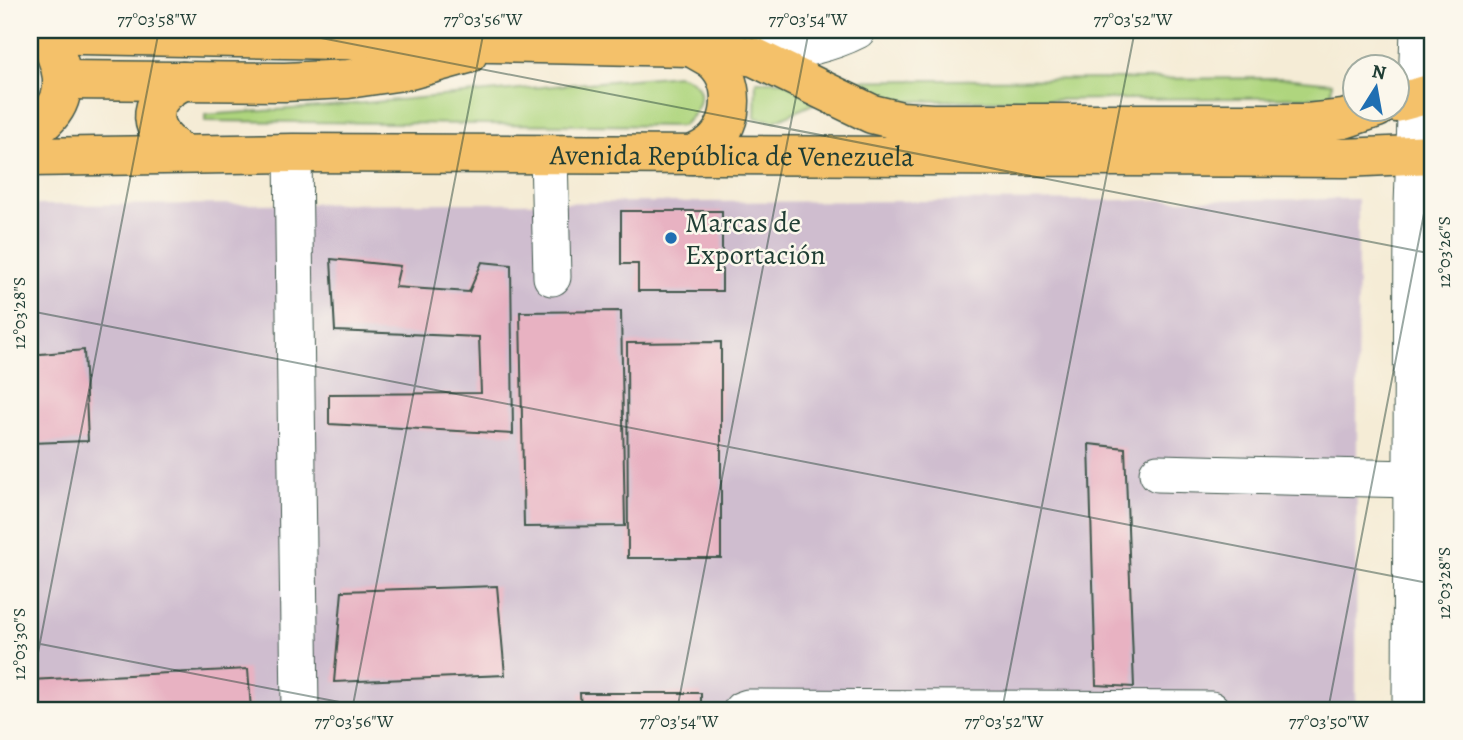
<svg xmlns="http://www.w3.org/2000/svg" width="1463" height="740" viewBox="0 0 1463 740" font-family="Alegreya,serif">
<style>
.industrial{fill:#cfbdcf}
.green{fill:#afd57e;stroke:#678959;stroke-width:2}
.building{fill:#e8b2c2}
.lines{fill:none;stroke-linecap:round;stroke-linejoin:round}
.minor-casing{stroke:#3f574c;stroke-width:39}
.major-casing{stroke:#3f574c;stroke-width:41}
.minor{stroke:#fff;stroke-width:37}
.major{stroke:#f4c16a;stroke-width:38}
.ticks{fill:none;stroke:#1f3d34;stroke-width:2;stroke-opacity:0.45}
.poi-dot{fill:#1f6fb2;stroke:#fbf7ec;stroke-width:2.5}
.labels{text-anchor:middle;stroke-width:5;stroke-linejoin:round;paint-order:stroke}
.street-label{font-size:28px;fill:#1f3d34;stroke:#fbf7ec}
.poi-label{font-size:28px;fill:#1f3d34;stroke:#fbf7ec;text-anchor:start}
.neatline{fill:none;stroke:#1f3d34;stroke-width:2.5}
.ticks-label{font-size:18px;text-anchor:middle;fill:#1f3d34}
</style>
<rect width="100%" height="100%" fill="#fbf7ec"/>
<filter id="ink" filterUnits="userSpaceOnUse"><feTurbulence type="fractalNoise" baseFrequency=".0143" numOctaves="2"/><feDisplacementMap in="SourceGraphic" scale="14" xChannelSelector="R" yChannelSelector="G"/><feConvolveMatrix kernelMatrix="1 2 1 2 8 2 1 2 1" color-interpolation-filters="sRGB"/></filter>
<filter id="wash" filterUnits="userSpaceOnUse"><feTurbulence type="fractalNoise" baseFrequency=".00686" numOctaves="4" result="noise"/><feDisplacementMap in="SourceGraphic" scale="28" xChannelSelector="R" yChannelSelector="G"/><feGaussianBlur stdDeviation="1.57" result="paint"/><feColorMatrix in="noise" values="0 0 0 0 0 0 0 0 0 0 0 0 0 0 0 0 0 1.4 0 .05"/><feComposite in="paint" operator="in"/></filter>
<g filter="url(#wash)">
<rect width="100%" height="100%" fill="#f5ecd6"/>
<polygon class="industrial" points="1358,199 1356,710 30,710 30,205"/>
<g class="green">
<path d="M678,75C711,84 703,108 682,126L205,121V115L319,107Z"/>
<polygon points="1283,78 1332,83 1331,97 817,102 775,121 755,118 756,81"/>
</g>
<g id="blocks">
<g class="building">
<polygon points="621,211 722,211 722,291 638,291 638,264 621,264"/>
<polygon points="331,259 400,266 395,287 469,292 482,262 511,265 513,434 329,424 329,394 481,393 479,337 335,331"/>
<polygon points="621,311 625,526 524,527 520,312"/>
<polygon points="721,342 721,558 628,558 627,343"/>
<polygon points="84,350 88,441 30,443 30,355"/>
<polygon points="1089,444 1125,448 1134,687 1096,685"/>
<polygon points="497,586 505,675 334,682 342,591"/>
<polygon points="248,669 251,710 30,710 30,680"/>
<polygon points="580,693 701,693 701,710 581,710"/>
</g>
</g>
</g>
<g filter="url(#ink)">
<use href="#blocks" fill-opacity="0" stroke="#3f574c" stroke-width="2"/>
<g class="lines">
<defs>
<g id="minor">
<path d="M754,57C789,51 826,46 857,30"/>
<polyline points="293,153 300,710"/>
<polyline points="549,154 552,277"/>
<polyline points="1158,473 1412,479"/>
<polyline points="742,710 748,708 1211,710"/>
<polyline points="1411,710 1413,206 1419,30"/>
</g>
<g id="major">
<polyline points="30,34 691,47 754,57 872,114 901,121 932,123 1307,123 1344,119 1377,108"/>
<path d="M691,47C697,51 704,54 710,58C737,77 736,124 711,144C705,149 698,152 692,155"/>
<polyline points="63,80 285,82 348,79 410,70 468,54"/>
<path d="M183,81C142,101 147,134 184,154"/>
<polyline points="1396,103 1433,93"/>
<path d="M30,132C60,113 70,89 56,55"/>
<path id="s1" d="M30,157L293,153L1344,158L1433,154"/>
</g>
</defs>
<use href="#minor" class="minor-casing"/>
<use href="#major" class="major-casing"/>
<use href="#minor" class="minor"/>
<use href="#major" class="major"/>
</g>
</g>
<path class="ticks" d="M280,30L1433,254M30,311L1433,584M30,642L381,710M30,694L159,30M352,710L484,30M677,710L809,30M1002,710L1135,30M1328,710L1433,167"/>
<circle class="poi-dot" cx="671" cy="238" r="7"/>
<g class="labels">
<g class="street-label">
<text dy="10" stroke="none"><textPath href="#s1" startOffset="702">Avenida República de Venezuela</textPath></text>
</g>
<g class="poi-label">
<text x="685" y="232">Marcas de<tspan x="685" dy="32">Exportación</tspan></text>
</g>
</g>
<rect width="1463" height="740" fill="none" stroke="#fbf7ec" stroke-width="77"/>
<g transform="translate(1376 88) rotate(11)"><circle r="33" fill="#fbf7ec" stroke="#a3ada2" stroke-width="2"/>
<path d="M0-5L12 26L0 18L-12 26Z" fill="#1f6fb2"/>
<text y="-10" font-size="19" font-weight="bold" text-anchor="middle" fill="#1f3d34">N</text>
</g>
<rect x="38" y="38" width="1386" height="664" class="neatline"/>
<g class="ticks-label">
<text x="157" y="25">77°03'58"W</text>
<text x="483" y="25">77°03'56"W</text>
<text x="808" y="25">77°03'54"W</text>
<text x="1133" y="25">77°03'52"W</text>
<text transform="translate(1444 252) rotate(-90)" y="6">12°03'26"S</text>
<text transform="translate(19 313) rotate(-90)" y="6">12°03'28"S</text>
<text transform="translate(1444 583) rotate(-90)" y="6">12°03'28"S</text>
<text transform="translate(19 644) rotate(-90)" y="6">12°03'30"S</text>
<text x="354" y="727">77°03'56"W</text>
<text x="679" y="727">77°03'54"W</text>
<text x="1004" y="727">77°03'52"W</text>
<text x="1329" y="727">77°03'50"W</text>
</g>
</svg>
